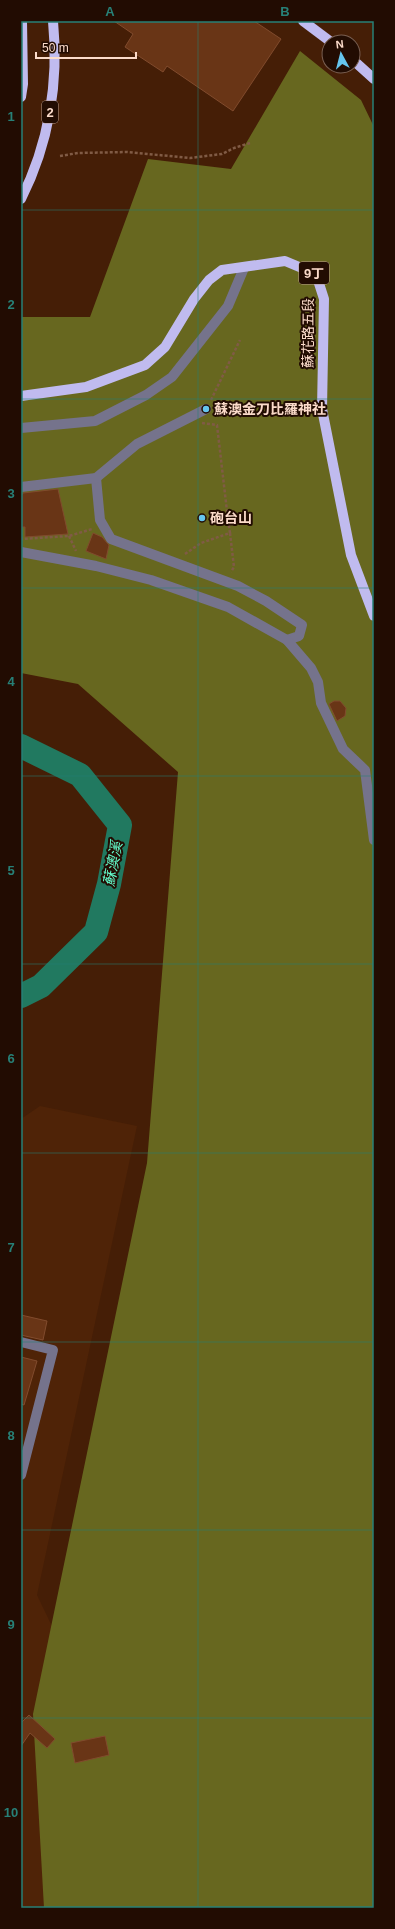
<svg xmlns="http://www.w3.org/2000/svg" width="395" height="1929" viewBox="0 0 395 1929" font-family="Helvetica,'Noto Sans TC',sans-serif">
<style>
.built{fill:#4f2307}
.forest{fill:#67671f}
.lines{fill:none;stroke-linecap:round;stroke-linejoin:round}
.river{stroke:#217960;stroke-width:24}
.building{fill:#693516;stroke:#814b2d}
.path{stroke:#805b45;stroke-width:2.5;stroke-dasharray:3 2;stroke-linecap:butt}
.minor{stroke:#75738c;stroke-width:10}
.major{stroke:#c0bbef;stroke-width:10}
.grid{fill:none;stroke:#278077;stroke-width:1;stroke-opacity:0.55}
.poi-dot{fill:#65c5ee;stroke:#220c02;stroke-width:1.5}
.labels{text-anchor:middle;stroke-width:4;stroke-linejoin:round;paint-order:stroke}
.shield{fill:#220c02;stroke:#ba9d8e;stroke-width:1}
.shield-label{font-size:13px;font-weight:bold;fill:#fbdbca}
.street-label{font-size:14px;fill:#fbdbca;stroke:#220c02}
.poi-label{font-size:14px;font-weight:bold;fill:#fbdbca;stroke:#220c02;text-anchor:start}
.water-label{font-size:15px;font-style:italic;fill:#63fccc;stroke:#220c02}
.neatline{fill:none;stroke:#278077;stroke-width:1.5}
.grid-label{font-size:13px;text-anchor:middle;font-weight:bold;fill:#278077}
</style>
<rect width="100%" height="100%" fill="#451e06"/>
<polygon class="built" points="40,1106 137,1126 37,1595 187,1908 21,1908 21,1119"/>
<polygon class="forest" points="300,51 361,100 374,127 374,1908 44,1908 33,1714 147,1163 178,772 78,684 21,673 21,317 90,317 148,159 231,169"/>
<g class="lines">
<polyline class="river" points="21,746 80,775 120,825 109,884 96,932 41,986 21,996"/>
</g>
<g class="building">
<polygon points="114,21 254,21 281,39 233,111 167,66 163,72 125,47 133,34"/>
<polygon points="58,489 68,534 25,537 25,527 21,527 21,496 23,493"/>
<polygon points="93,533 102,537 109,545 106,559 86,551"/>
<polygon points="334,701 340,701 346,708 345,716 337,721 329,704"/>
<polygon points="21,1315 47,1321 43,1340 21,1335"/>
<polygon points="21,1357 37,1361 24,1405 21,1404"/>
<polygon points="29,1715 55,1739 47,1748 30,1733 21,1746 21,1723"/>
<polygon points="105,1736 109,1755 75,1763 71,1743"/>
</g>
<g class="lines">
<g class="path">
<polyline points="60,156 78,153 127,152 190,158 222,154 234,148 250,143"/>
<polyline points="211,400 240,340"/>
<polyline points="216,406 230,402"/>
<polyline points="202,423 217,425 228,520 212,523"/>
<polyline points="230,533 234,567 231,572"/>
<polyline points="69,536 76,551"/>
<polyline points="21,537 22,539 69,536 92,529"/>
<polyline points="185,554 201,543 230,533 228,520"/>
</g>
<g class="minor">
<polyline points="21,428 95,421 146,395 172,377 228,306 244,268"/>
<polyline points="96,478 100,520 111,539 238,586 266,601 302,625 299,636 287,640"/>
<polyline points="21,487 96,478 137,444 206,409"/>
<polyline points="21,552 96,566 151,580 228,607 287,640 311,668 318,682 321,703 343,749 365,770 374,840"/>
<polyline points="21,1342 53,1350 21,1475"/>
</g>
<g class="major">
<polyline points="303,21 331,42"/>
<polyline points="353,60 374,79"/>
<polyline points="21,97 23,84 22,21"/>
<path d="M21,199C49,144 59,82 53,21"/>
<polyline points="21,396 86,387 145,365 165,347 194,299 209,280 222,270 285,261 316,274 324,299 322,409 351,555 374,616"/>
</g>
</g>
<path class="grid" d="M198,21V1908M21,210H374M21,399H374M21,588H374M21,776H374M21,964H374M21,1153H374M21,1342H374M21,1530H374M21,1718H374"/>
<g class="poi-dot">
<circle cx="206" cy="409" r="4"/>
<circle cx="202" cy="518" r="4"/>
</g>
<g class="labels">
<g class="shield">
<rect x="42" y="101" width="16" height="22" rx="3"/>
<rect x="299" y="262" width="30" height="22" rx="3"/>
</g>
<g class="shield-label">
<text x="50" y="117">2</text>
<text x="314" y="278">9丁</text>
</g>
<g class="street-label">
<text transform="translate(308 333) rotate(-90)" y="5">蘇花路五段</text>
</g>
<g class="poi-label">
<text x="214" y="414">蘇澳金刀比羅神社</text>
<text x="210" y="523">砲台山</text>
</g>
<g class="water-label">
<text transform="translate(113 864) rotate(-79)" y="5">蘇澳溪</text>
</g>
</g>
<rect width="395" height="1929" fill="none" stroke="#220c02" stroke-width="44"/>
<g transform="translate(341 54) rotate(353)"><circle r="19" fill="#220c02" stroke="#795f52"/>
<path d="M0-3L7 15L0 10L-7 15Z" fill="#65c5ee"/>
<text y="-6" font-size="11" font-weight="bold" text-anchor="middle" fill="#fbdbca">N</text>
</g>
<path d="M36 52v6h100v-6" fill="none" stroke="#fbdbca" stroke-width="2"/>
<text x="42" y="52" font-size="12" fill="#fbdbca" stroke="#220c02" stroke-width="3" paint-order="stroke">50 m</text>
<rect x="22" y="22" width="351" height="1885" class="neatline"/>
<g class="grid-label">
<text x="110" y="16">A</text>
<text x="285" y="16">B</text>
<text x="11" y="121">1</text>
<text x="11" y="309">2</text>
<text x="11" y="498">3</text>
<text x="11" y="686">4</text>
<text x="11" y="875">5</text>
<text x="11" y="1063">6</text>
<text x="11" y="1252">7</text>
<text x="11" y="1440">8</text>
<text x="11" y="1629">9</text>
<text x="11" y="1817">10</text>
</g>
</svg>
